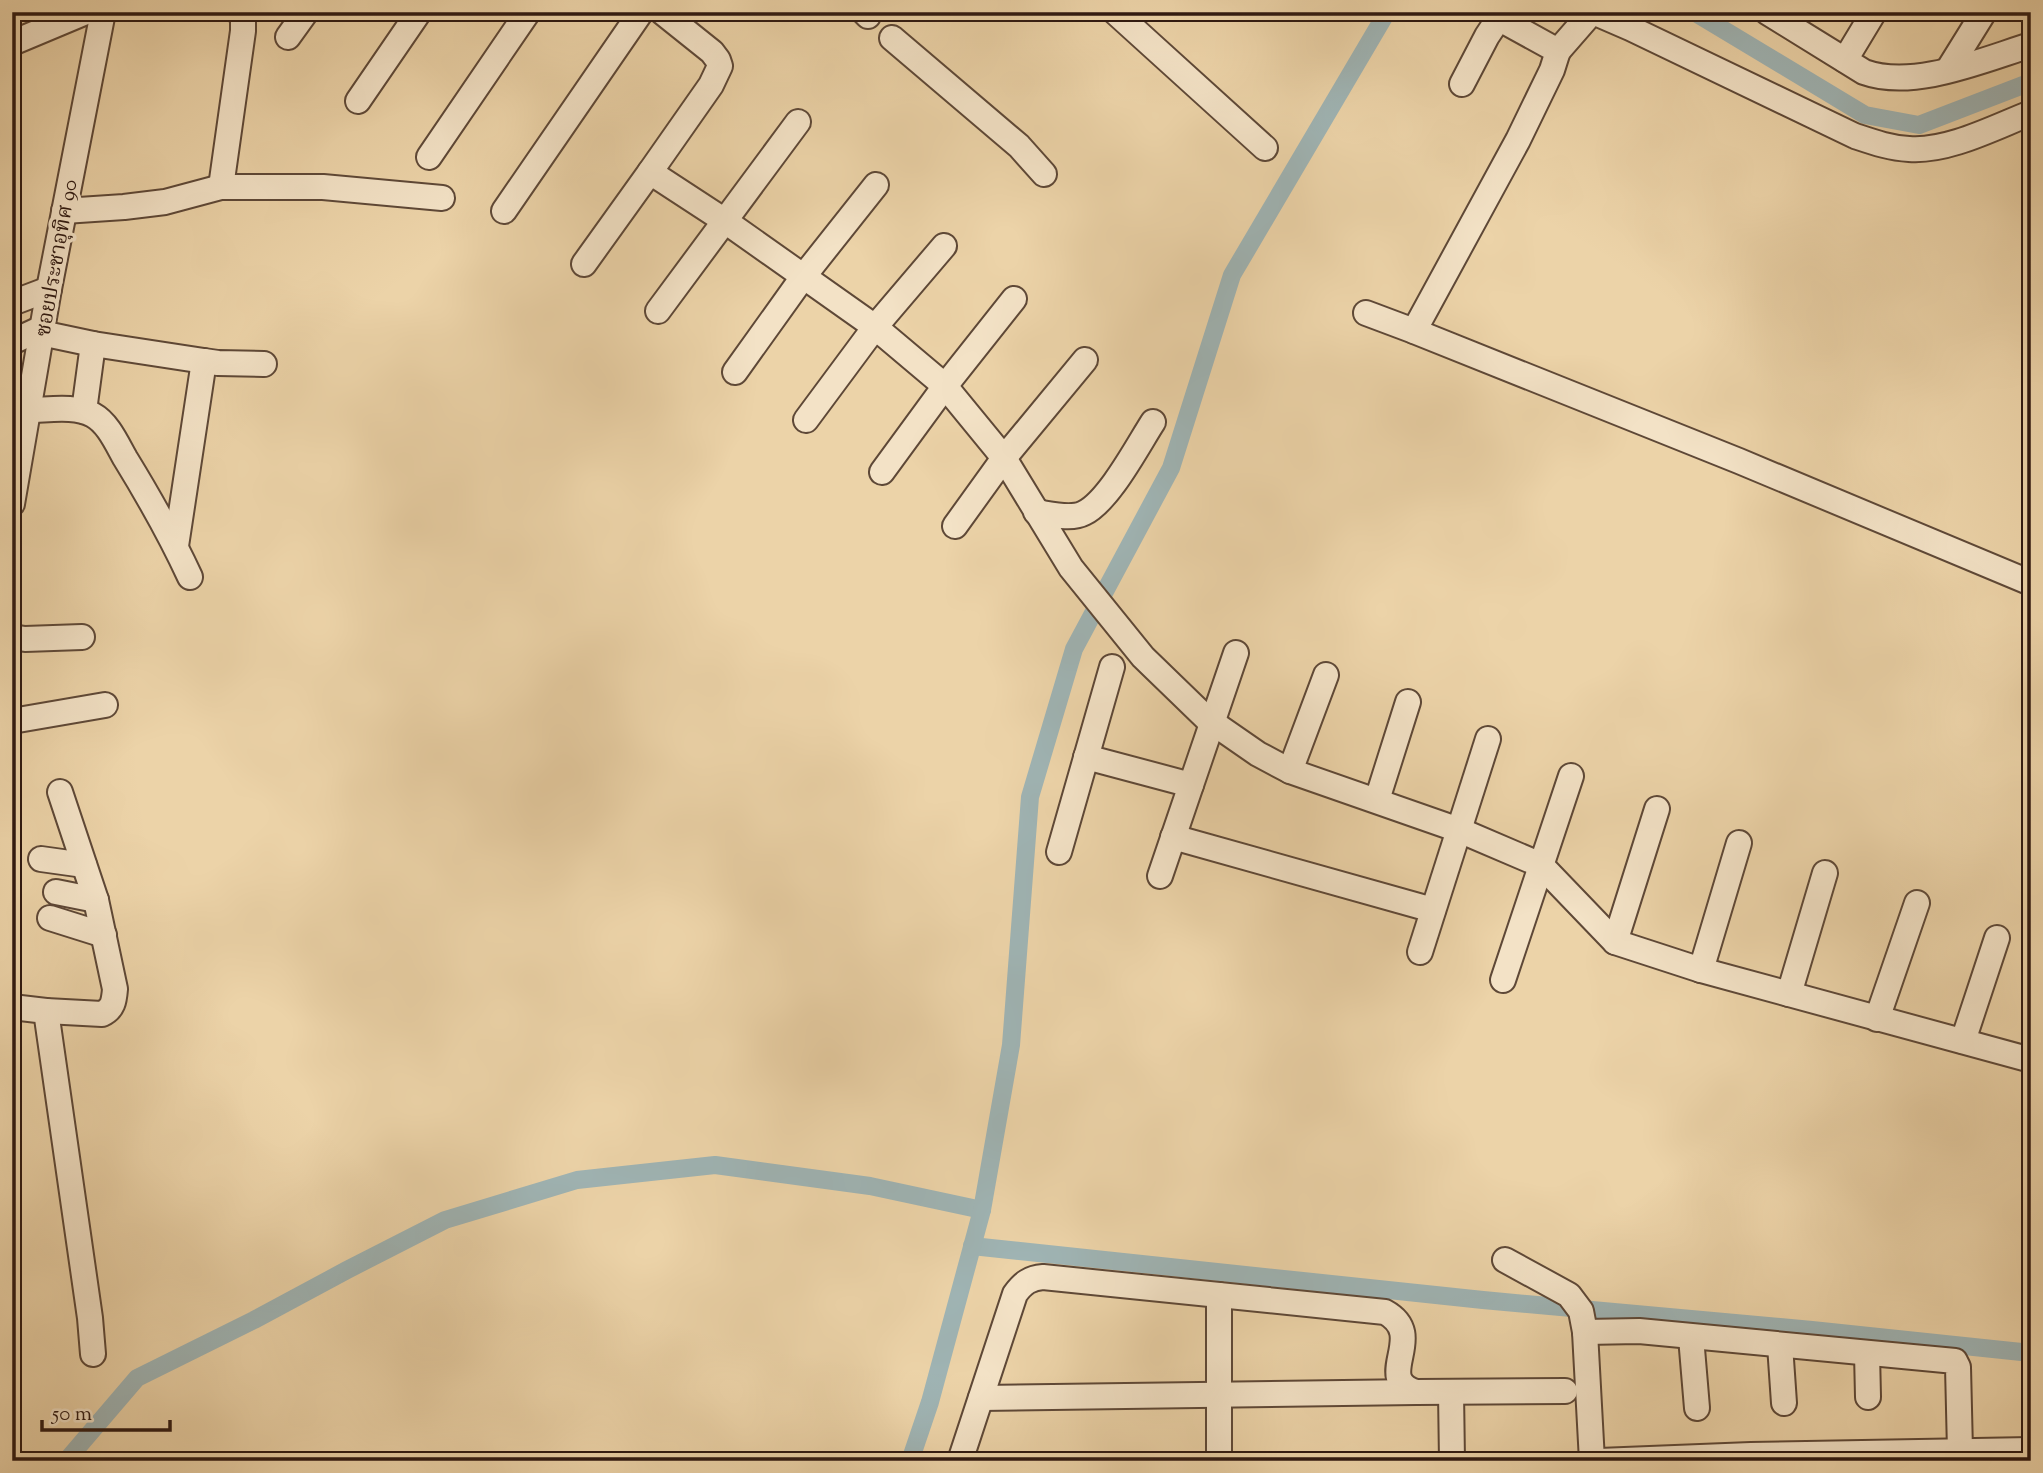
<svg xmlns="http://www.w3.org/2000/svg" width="2043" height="1473" viewBox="0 0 2043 1473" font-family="'Sorts Mill Goudy','Noto Serif Thai',serif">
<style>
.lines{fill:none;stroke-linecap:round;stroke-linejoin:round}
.canal{stroke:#9fb4b4;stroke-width:18}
.minor-casing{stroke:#5e4837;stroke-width:28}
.minor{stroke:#f3e2c6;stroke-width:24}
.labels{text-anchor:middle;stroke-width:7;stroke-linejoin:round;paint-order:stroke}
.street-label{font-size:21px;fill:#2f1911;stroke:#f3e2c6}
</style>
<rect width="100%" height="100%" fill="#ecd3a8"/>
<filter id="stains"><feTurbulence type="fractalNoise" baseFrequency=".00286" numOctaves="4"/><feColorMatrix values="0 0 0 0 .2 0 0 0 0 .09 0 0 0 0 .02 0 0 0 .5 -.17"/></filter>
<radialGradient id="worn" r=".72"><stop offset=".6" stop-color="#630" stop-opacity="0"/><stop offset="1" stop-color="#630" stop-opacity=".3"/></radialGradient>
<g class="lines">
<g class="canal">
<polyline points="1694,12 1865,115 1919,125 2031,82"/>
<polyline points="972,1246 1483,1300 1812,1330 2031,1353"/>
<polyline points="66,1461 137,1378 254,1320 347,1270 445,1220 577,1180 715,1165 870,1186 982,1210"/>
<polyline points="910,1461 930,1402 982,1210 1011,1045 1030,797 1074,649 1171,468 1232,275 1387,12"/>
</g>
<defs>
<g id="minor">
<polyline points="662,12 712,52 718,60 720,66 711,85 650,172 725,221 875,327 945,386 1004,458 1071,568 1143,657 1206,718 1258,754 1290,771 1459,830 1541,865 1615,942 1701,970 2031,1060"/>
<polyline points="864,12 868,16"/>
<polyline points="1115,12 1265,148"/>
<path d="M1593,12L1630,28L1855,136C1873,142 1890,148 1909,149C1948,152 1995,127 2031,113"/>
<path d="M1767,12L1864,72C1914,90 1982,60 2031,45"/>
<polyline points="1498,18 1558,51 1552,70 1518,140 1414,331 1739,461 2031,583"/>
<polyline points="288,37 306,12"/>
<polyline points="892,38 1019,146 1044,174"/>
<polyline points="12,43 86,12"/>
<polyline points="1558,51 1592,12"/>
<polyline points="1845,60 1874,12"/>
<polyline points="1948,70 1984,12"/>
<polyline points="1462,84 1487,36 1503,12"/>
<polyline points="358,101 419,12"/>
<polyline points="429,157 528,12"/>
<polyline points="221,187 243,31 243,19 239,12"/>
<polyline points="64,211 124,207 165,202 221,187 323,187 442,198"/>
<polyline points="504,211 641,12"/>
<polyline points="584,264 650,172"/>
<polyline points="12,303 49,289"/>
<polyline points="658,311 798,122"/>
<polyline points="1366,313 1414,331"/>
<polyline points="41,333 93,344 84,411"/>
<polyline points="12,342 42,328"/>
<polyline points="93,344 204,361"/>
<polyline points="735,372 803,277 876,185"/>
<path d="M28,410C48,410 75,405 93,415C108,423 117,444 125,458C149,497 171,536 190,577"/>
<polyline points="806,420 875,327 944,246"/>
<polyline points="882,472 945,386 1014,299"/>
<polyline points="12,504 49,289 103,12"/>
<path d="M1036,512C1050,514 1071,520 1084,513C1109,501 1138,445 1153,422"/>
<polyline points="955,526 1004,458 1085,360"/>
<polyline points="176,546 204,361 218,363 264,364"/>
<polyline points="12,637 25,639 82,637"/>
<polyline points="12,721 105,705"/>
<polyline points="1086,757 1191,785"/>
<polyline points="1290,771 1326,675"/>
<polyline points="1377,800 1408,702"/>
<polyline points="1173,837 1433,910"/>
<polyline points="1059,852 1112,667"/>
<polyline points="41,859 84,865"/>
<polyline points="1160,876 1236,653"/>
<polyline points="56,892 96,900"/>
<polyline points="50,918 104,935"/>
<polyline points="1615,942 1657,809"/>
<polyline points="1420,952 1488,739"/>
<polyline points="1701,970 1739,843"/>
<polyline points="1503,980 1571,776"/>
<polyline points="1789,994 1825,873"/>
<polyline points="12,1007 46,1011 90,1318 93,1354"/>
<path d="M46,1011L102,1014C113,1009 114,1001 115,989L96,900L60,792"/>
<polyline points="1877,1019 1917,903"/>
<polyline points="1963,1041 1997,938"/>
<polyline points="1505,1260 1569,1295 1581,1311 1585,1332 1592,1461"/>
<polyline points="1219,1295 1219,1461"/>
<polyline points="1585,1332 1639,1331 1955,1361 1958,1367 1960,1451"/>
<polyline points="1691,1337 1697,1408"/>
<polyline points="1780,1345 1784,1403"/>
<polyline points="1867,1353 1868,1397"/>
<polyline points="1451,1392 1452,1461"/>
<polyline points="981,1398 1416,1392"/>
<path d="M960,1461L1015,1294C1023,1283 1030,1278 1043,1277L1385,1312C1429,1336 1372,1378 1416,1392L1565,1391"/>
<polyline points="1599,1461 1751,1455 2031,1450"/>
</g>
</defs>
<use href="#minor" class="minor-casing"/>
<use href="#minor" class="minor"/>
</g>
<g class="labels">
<g class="street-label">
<text transform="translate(56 258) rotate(-80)" y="7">ซอยประชาอุทิศ 90</text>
</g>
</g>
<rect width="2043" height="1473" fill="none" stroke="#ecd3a8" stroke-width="42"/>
<rect x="14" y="14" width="2015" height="1445" fill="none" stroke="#2f1911" stroke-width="3.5"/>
<rect x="21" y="21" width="2001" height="1431" fill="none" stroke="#2f1911" stroke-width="2"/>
<path d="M42 1420v10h128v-10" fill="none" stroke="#2f1911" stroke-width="3.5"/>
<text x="52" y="1420" font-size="21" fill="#2f1911" stroke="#f3e2c6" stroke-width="5" paint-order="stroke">50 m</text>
<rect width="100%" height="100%" filter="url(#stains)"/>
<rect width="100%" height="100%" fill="url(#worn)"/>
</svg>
